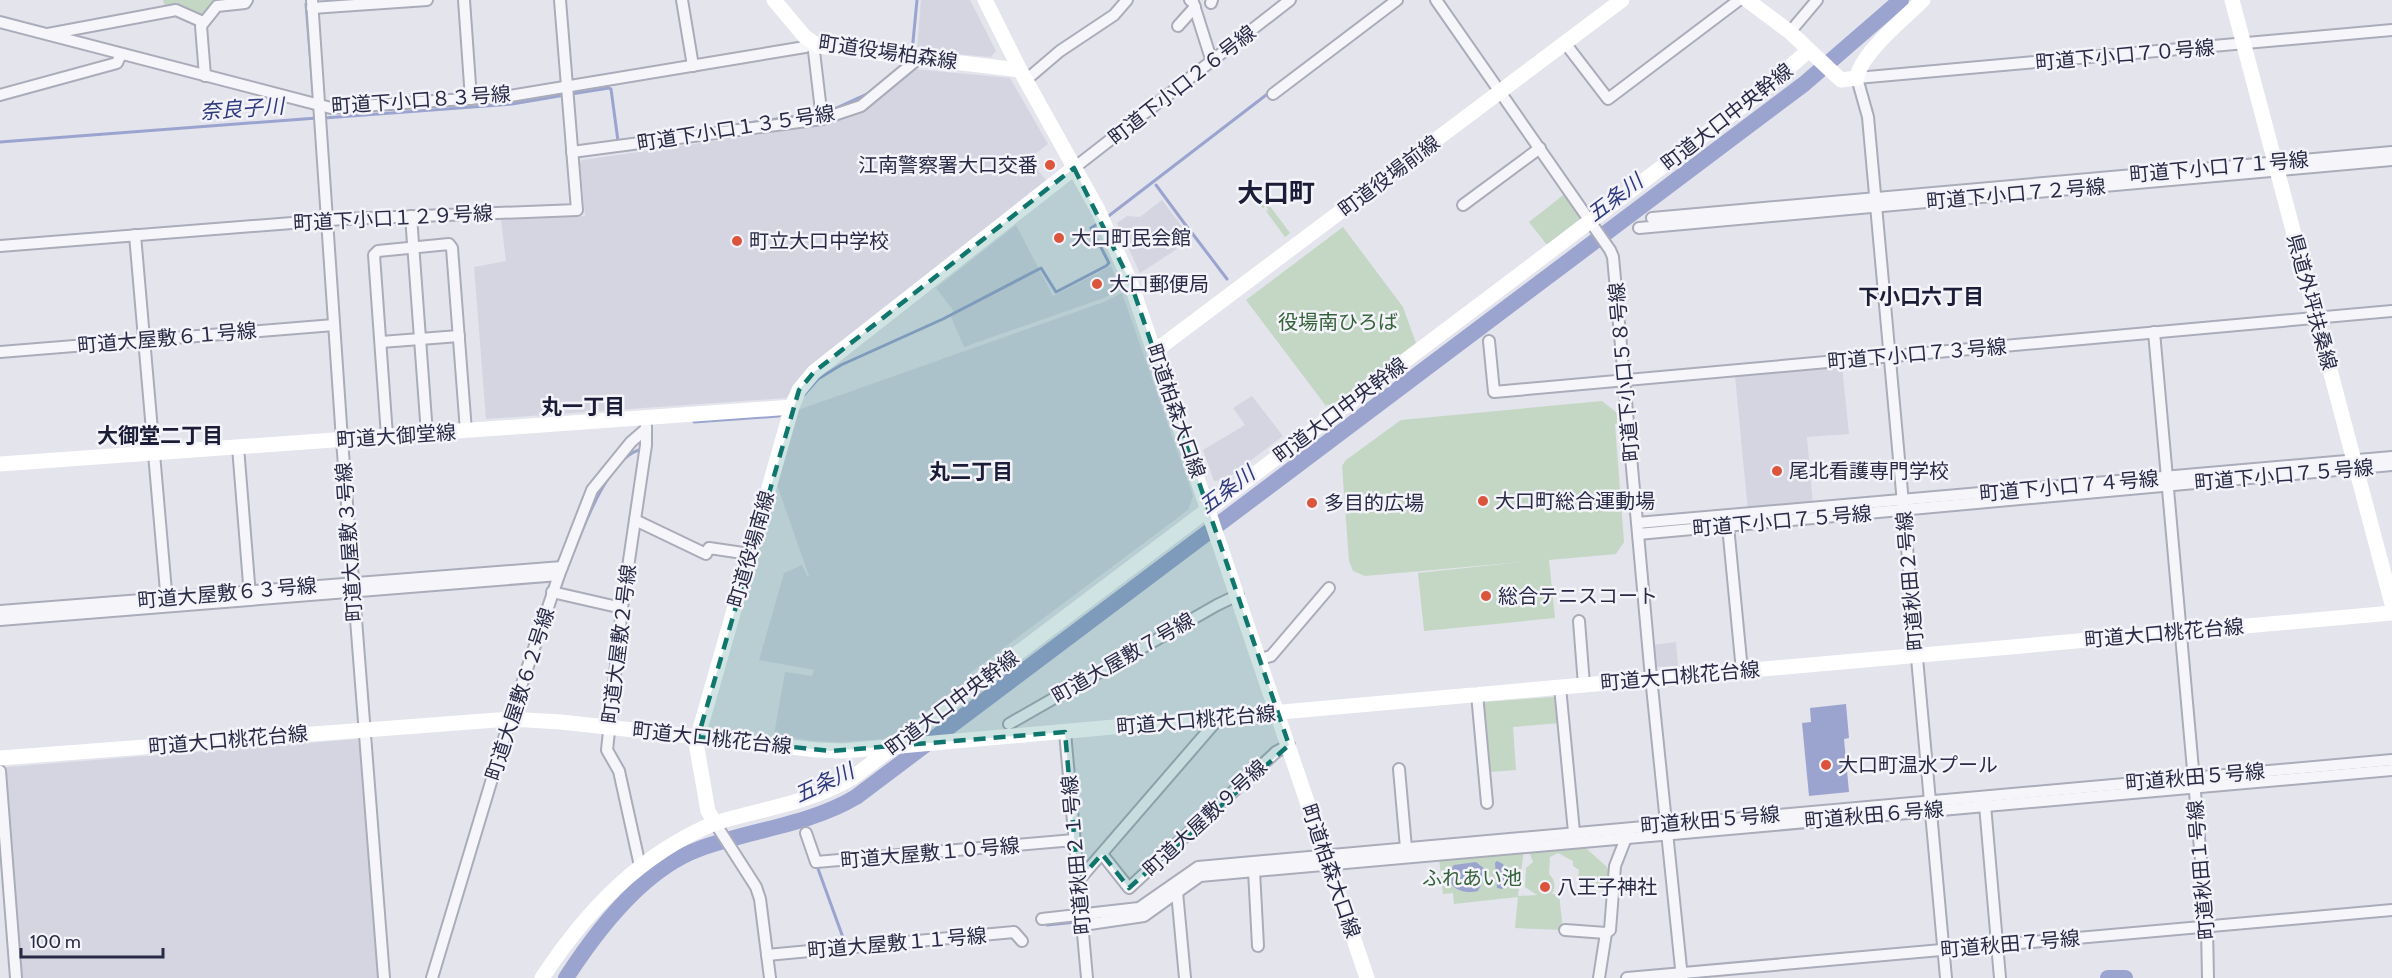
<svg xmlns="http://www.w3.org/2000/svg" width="2392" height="978" viewBox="0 0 2392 978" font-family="Cabin,'Noto Sans JP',sans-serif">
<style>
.built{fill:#d4d5e1}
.green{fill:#c3d7c4}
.water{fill:#9ba4cf}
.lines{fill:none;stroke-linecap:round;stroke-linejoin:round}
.stream{stroke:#9ba4cf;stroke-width:3}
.river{stroke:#9ba4cf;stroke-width:16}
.street-casing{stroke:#abacba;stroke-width:14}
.street{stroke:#f6f6fa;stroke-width:10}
.secondary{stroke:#fff;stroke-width:15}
.marked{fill:#0f766e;fill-opacity:0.2;stroke:#0f766e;stroke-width:4.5;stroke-dasharray:12 8;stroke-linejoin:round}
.poi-dot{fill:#db553d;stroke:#f3f3f9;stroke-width:2}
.labels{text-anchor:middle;stroke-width:5;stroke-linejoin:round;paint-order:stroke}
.street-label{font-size:20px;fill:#282a46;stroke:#f3f3f9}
.poi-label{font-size:20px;fill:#282a46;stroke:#f3f3f9;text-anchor:start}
.park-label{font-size:20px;fill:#346339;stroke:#f3f3f9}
.water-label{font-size:21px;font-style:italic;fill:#2e3a7f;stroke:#f3f3f9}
.neighbourhood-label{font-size:21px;font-weight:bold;fill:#1b1c37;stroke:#f3f3f9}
.district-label{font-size:26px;font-weight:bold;fill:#1b1c37;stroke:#f3f3f9}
</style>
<rect width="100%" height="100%" fill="#e3e4ec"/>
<g class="built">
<polygon points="921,0 970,0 996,51 991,57 917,51"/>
<polygon points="913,69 1010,78 1048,144 1029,159 1046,180 812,367 786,398 486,419 474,267 506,261 501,220 585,216 580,162 582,160 819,126"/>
<polygon points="1162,200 1183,228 1169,238 1177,249 1140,273 1117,223 1127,216 1140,217"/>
<polygon points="1016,225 1053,296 1111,266 1121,289 1104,298 964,347 951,317 953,310 936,288"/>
<polygon points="1122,293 1193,496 1188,510 969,674 971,681 902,731 883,739 840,742 814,741 774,735 785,672 812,676 814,670 759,660 784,573 802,565 807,576 809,576 776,482 798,410 1104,302"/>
<polygon points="1842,366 1849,434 1807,437 1813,506 1748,512 1735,376"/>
<polygon points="1252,396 1283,436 1225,480 1214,481 1203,450 1245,425 1233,408"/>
<polygon points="1676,642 1678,666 1658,667 1655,665 1653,645"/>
<polygon points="358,739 362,742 381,978 21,978 5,769 7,767"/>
</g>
<g class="green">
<polygon points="163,0 242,0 198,17 165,7"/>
<polygon points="1566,193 1581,215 1580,219 1547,245 1529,222"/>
<polygon points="1262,201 1266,201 1290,233 1285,237 1266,211 1267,210 1270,213 1266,206 1263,208 1258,205"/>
<polygon points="1343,227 1403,307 1416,343 1331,408 1328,404 1326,406 1246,300"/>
<polygon points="1602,401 1617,413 1617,423 1615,424 1624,542 1616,554 1549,560 1555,618 1424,631 1418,573 1522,562 1365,576 1353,571 1349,561 1342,466 1346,460 1401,420"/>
<polygon points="1553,697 1558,701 1561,723 1513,727 1516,770 1490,772 1484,702"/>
<path d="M1578,841L1607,867L1609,874L1607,883L1601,885L1583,883L1578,877L1579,870L1573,866V861L1558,853L1550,857L1549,874C1555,880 1556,886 1552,894H1559L1563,930L1515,928L1518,897L1454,904L1453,893L1443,894L1439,857L1524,849L1518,896L1537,895L1525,887L1526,868L1533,862L1530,854L1535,847Z"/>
</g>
<g class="water">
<polygon points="1846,704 1849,738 1844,739 1849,792 1809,796 1802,723 1811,722 1810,708"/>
<polygon points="1497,861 1503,864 1508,878 1508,885 1502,889 1497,888 1495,863"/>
<path d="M1476,862L1486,870L1487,874L1478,891C1461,896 1438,883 1454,865Z"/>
</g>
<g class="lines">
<g class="stream">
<polyline points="310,4 306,4 314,101"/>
<polyline points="912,52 917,0"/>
<polyline points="571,94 609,88 611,89 618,141 620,141"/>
<polyline points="832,110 869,93"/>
<polyline points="324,118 512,104 565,95"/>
<polyline points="671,134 819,113"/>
<polyline points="0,142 317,118"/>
<polyline points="1156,185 1190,231"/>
<polyline points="1106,218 1270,92"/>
<polyline points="1192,233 1227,279"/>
<polyline points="803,396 818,379 841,365 943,319 1041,268 1056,292 1106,266 1109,263 1091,228 1099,223"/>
<polyline points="694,422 779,416 782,413"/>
<path d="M569,563C581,534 608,454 643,449"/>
<polyline points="817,866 845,943"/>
<polyline points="1047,925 1077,922"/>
</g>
<g class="river">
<path d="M566,978C597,930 644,869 699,849C750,830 809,825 856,797L1804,84L1901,0"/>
<polyline points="2108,978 2125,978"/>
</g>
<defs>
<g id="street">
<polyline points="312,0 342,440 384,978"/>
<polyline points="464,0 471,99"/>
<polyline points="682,0 693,66"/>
<polyline points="1190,0 1193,2 1212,62"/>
<polyline points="1436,0 1610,250 1613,257 1650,667 1682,978"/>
<polyline points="1211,3 1212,0"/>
<polyline points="312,8 427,0"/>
<polyline points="0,22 331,108 510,96 805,47 813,43 822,119"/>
<polyline points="1178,26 1195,7"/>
<polyline points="1790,32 1817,0"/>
<polyline points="48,34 176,10 203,22"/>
<polyline points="1565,43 1608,99 1739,0"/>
<polyline points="205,76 201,26 217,6 245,3 247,0"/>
<polyline points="1026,80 1060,51 1114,15 1127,0"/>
<polyline points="1273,94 1397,0"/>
<polyline points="0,95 117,63 121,54"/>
<polyline points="572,152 822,119 861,106 919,58"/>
<polyline points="1074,168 1290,0"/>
<polyline points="1463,205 1540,148"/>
<polyline points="411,216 427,434"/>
<polyline points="1652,218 2392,152"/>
<polyline points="1639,228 2392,160"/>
<polyline points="135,235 167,603"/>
<polyline points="0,246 343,219 577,210 560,0"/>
<polyline points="2154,332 2207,927 2208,978"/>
<polyline points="1489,341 1494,392 2392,311"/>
<polyline points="381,342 459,336"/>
<polyline points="0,352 334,325"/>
<polyline points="387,436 374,255 378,251 449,244 452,248 466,431"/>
<polyline points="238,447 250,596"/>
<polyline points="635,520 706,554 709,548 750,554"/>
<polyline points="1637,523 2392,457"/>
<polyline points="1728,526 1742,671"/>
<polyline points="1638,534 2392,465"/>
<polyline points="552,592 622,608"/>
<polyline points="0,611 562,567"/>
<polyline points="0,620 559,575"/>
<polyline points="1579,621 1584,685"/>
<polyline points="1260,659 1271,656 1329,588"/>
<polyline points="1560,687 1574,832"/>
<polyline points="1477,694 1487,803"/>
<polyline points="1009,724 1217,605 1238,595"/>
<polyline points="1065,732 1087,978"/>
<polyline points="1399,769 1406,848"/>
<polyline points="0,771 16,978"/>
<polyline points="1985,805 2000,978"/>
<polyline points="715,823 756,887 760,899 770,978"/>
<polyline points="806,833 816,862 1074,840"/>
<polyline points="1102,854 1129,888 1276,752 1289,745"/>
<polyline points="640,866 619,771 607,750 622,608 646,445 646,426"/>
<polyline points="1254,871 1258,946"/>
<polyline points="1078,881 1219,718"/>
<polyline points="1177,892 1185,978"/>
<polyline points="1042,919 1139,908 1198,867 2392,760"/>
<polyline points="1083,925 1144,916 1200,876 2392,770"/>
<polyline points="1565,930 1606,933"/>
<polyline points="767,955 1014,932 1022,941"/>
<polyline points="432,978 510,719 559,575 592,490 631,442 646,429"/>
<polyline points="1599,978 1606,933 1610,930 1615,866 1626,838"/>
<polyline points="1627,978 2392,910"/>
<polyline points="1946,978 1868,117 1857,78 2392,30"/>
</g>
</defs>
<use href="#street" class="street-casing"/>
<use href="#street" class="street"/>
<g class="secondary">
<polyline points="774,0 805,37 819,46 1020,70"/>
<polyline points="985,0 1020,70 1098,210 1130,281 1367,978"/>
<polyline points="1747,0 1790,32 1809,50"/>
<polyline points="2232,0 2392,604"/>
<polyline points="1155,351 1622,0"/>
<polyline points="0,464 792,407"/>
<polyline points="0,758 510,719 561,722 817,750 844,751 2392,613"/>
<path d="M715,823C761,809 809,803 852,778L1760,93L1809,50L1841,80L1857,78C1860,54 1905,18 1923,0"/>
<path d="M542,978C586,911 640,854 715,823L708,811L696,743L792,407L799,390L814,372L1074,168"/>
</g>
</g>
<path class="marked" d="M1074,168L1130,281L1289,745L1129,888L1102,854L1078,881L1065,732L831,751L698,737L799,390L814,372Z"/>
<g class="poi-dot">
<circle cx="1050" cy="165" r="6"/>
<circle cx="1059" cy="238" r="6"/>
<circle cx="737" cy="241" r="6"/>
<circle cx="1097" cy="284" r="6"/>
<circle cx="1777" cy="471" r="6"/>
<circle cx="1483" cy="501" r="6"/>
<circle cx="1312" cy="503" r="6"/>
<circle cx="1486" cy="596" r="6"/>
<circle cx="1826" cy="765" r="6"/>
<circle cx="1545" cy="887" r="6"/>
</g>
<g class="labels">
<g class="street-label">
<text transform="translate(888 52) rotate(8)" y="7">町道役場柏森線</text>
<text transform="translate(2125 55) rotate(-5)" y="7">町道下小口７０号線</text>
<text transform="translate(1182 85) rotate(-38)" y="7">町道下小口２６号線</text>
<text transform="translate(421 100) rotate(-4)" y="7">町道下小口８３号線</text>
<text transform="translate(1727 117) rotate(-38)" y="7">町道大口中央幹線</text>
<text transform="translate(736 128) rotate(-9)" y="7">町道下小口１３５号線</text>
<text transform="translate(2219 167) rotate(-5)" y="7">町道下小口７１号線</text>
<text transform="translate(1389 176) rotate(-37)" y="7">町道役場前線</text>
<text transform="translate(2016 194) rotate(-5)" y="7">町道下小口７２号線</text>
<text transform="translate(393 218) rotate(-3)" y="7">町道下小口１２９号線</text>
<text transform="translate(2312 302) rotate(75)" y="7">県道外坪扶桑線</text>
<text transform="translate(167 338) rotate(-5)" y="7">町道大屋敷６１号線</text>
<text transform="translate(1917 354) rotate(-5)" y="7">町道下小口７３号線</text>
<text transform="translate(1624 372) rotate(-95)" y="7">町道下小口５８号線</text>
<text transform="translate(1340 410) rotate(-37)" y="7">町道大口中央幹線</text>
<text transform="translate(1176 411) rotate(71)" y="7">町道柏森大口線</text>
<text transform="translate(396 436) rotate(-4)" y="7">町道大御堂線</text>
<text transform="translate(2284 475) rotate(-5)" y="7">町道下小口７５号線</text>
<text transform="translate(2069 486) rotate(-5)" y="7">町道下小口７４号線</text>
<text transform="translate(1782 521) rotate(-5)" y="7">町道下小口７５号線</text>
<text transform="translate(349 542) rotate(-94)" y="7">町道大屋敷３号線</text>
<text transform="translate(751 549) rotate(-74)" y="7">町道役場南線</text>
<text transform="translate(1910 581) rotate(-95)" y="7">町道秋田２号線</text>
<text transform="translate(227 593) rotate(-5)" y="7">町道大屋敷６３号線</text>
<text transform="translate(2164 633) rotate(-5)" y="7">町道大口桃花台線</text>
<text transform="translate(619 644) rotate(-83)" y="7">町道大屋敷２号線</text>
<text transform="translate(1123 658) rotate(-30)" y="7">町道大屋敷７号線</text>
<text transform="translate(1680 676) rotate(-5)" y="7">町道大口桃花台線</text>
<text transform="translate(520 694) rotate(-72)" y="7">町道大屋敷６２号線</text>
<text transform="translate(952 703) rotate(-37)" y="7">町道大口中央幹線</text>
<text transform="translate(1196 720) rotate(-5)" y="7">町道大口桃花台線</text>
<text transform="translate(712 738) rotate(6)" y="7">町道大口桃花台線</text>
<text transform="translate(228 740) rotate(-5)" y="7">町道大口桃花台線</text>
<text transform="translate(2195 777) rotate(-5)" y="7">町道秋田５号線</text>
<text transform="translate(1874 815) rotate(-5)" y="7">町道秋田６号線</text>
<text transform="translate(1205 818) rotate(-43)" y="7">町道大屋敷９号線</text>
<text transform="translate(1710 820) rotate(-5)" y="7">町道秋田５号線</text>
<text transform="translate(930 853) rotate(-5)" y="7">町道大屋敷１０号線</text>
<text transform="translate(1076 855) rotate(-95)" y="7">町道秋田２１号線</text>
<text transform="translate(2201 870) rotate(-95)" y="7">町道秋田１号線</text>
<text transform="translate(1331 871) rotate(71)" y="7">町道柏森大口線</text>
<text transform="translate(897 943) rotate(-5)" y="7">町道大屋敷１１号線</text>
<text transform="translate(2010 944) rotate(-5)" y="7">町道秋田７号線</text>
</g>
<g class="poi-label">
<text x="1038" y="172" text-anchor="end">江南警察署大口交番</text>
<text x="1071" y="245">大口町民会館</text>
<text x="749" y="248">町立大口中学校</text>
<text x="1109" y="291">大口郵便局</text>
<text x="1789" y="478">尾北看護専門学校</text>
<text x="1495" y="508">大口町総合運動場</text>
<text x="1324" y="510">多目的広場</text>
<text x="1498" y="603">総合テニスコート</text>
<text x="1838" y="772">大口町温水プール</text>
<text x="1557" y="894">八王子神社</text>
</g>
<g class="park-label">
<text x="1338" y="329">役場南ひろば</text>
<text x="1472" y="885">ふれあい池</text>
</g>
<g class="water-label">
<text transform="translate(242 109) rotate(-4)" y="7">奈良子川</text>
<text transform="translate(1615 198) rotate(-37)" y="7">五条川</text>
<text transform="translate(1227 490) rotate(-37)" y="7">五条川</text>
<text transform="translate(824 783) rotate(-25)" y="7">五条川</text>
</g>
<g class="neighbourhood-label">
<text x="1921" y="304">下小口六丁目</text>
<text x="583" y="414">丸一丁目</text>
<text x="160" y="443">大御堂二丁目</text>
<text x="971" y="479">丸二丁目</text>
</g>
<g class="district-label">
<text x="1276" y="202">大口町</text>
</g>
</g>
<path d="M21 948v9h142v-9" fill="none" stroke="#282a46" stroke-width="3"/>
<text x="30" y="948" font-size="18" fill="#282a46" stroke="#f3f3f9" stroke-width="4.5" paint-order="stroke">100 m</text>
</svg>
